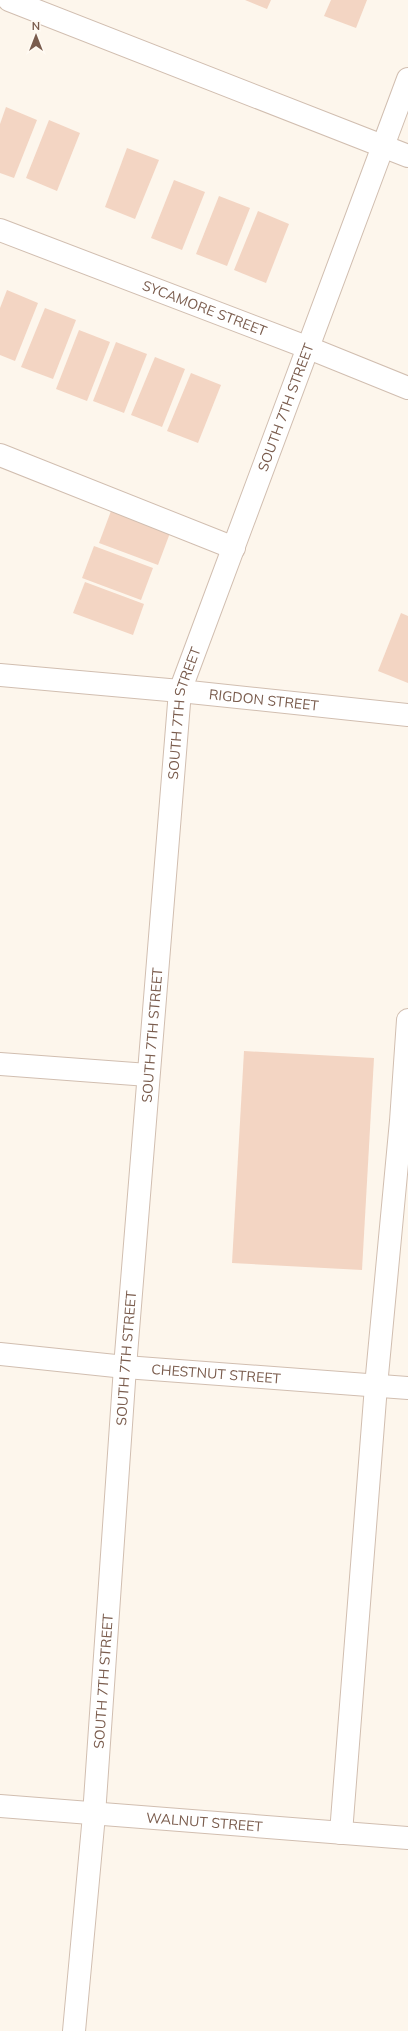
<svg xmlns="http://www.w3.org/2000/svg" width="408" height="2031" viewBox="0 0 408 2031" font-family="Mulish,sans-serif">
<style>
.building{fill:#f3d5c3}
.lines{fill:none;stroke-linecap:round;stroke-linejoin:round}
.minor-casing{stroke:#d1beb0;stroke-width:24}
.minor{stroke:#fff;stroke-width:22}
.labels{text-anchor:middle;stroke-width:3;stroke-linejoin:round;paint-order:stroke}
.street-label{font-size:14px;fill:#7a5c4d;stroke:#fffaf3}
</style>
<rect width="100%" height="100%" fill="#fdf6ec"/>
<g class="building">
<polygon points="245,0 271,0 267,9"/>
<polygon points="331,0 367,0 356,28 324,16"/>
<polygon points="6,107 37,120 14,178 0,173 0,124"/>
<polygon points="49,120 80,133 57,191 26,178"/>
<polygon points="127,148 159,160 135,219 105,207"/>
<polygon points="174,180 205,192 182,250 151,238"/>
<polygon points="219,196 250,208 227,266 196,254"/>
<polygon points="258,211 289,224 266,283 234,270"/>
<polygon points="7,290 38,303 15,361 0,355 0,308"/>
<polygon points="45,308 76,320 53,379 21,367"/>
<polygon points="79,330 110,342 87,401 56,389"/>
<polygon points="116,342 147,354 124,413 93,401"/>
<polygon points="155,357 185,369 162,427 131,415"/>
<polygon points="191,373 221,385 198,443 167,431"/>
<polygon points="111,511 170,533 158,565 99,543"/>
<polygon points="94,546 153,568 141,600 82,578"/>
<polygon points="85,582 144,604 133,635 73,613"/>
<polygon points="401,613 408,616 408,683 378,671"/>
<polygon points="244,1051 374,1058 362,1270 232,1263"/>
</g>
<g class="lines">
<defs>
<g id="minor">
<polyline points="9,0 408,156"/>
<path id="s1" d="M0,230L309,348L408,388"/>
<polyline points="0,455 234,548"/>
<path id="s2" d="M0,675L180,691L408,715"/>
<polyline points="0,1064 148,1075"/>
<path id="s3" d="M0,1354L125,1367L408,1388"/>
<path id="s4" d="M0,1806L408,1838"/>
<polyline points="341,1833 376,1386 401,1121 408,1020"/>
<path id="s5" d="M74,2031L94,1815L125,1367L180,691L408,79"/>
</g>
</defs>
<use href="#minor" class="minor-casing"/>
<use href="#minor" class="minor"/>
</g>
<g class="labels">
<g class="street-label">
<text dy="5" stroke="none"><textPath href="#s1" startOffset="219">SYCAMORE STREET</textPath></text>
<text dy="5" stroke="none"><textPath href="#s5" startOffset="1647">SOUTH 7TH STREET</textPath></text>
<text dy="5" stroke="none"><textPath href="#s2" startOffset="265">RIGDON STREET</textPath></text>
<text dy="5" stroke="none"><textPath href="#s5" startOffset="1323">SOUTH 7TH STREET</textPath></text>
<text dy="5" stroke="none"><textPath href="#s5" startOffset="999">SOUTH 7TH STREET</textPath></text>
<text dy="5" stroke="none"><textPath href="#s5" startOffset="675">SOUTH 7TH STREET</textPath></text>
<text dy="5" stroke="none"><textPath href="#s3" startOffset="217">CHESTNUT STREET</textPath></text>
<text dy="5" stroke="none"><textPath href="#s5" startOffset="351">SOUTH 7TH STREET</textPath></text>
<text dy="5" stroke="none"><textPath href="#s4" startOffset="205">WALNUT STREET</textPath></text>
</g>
</g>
<g transform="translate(36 36)" stroke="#fffaf3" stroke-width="3" paint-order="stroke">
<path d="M0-3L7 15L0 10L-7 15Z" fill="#7a5c4d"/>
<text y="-6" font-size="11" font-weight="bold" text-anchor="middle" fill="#7a5c4d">N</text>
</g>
</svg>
